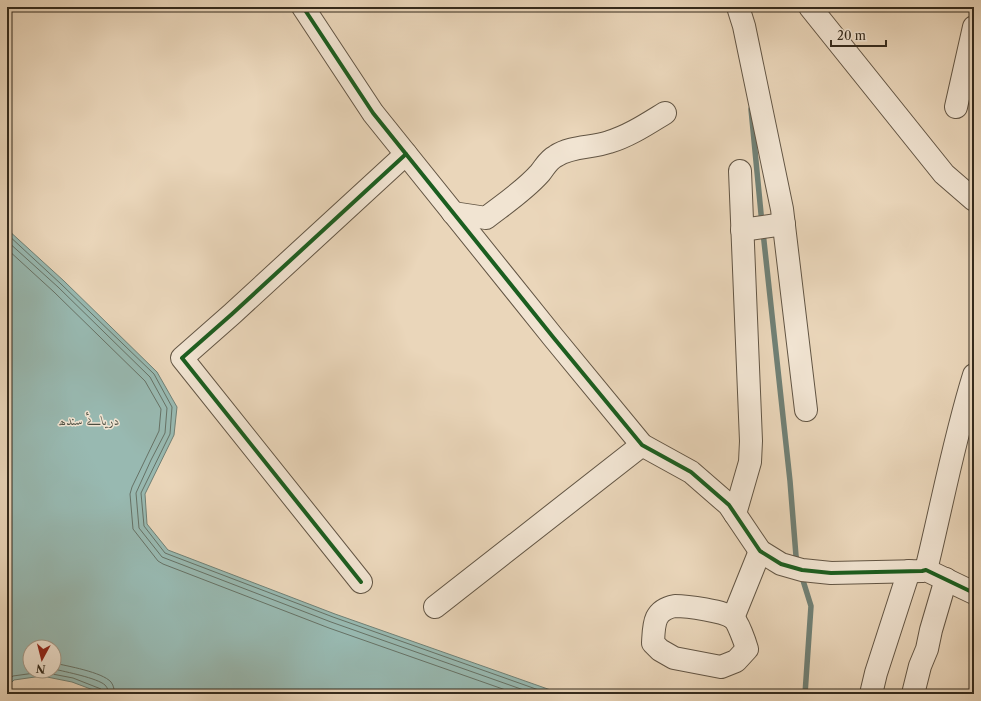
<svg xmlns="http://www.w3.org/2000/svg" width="981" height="701" viewBox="0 0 981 701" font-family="'Libre Caslon Text',Amiri,serif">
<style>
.water{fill:#98b9b1;stroke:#708075;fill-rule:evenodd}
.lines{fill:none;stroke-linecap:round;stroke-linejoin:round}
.shore{stroke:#667266;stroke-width:1}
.stream{stroke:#708075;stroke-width:5.5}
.minor-casing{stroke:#625544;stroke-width:24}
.minor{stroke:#f1e4d2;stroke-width:22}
.cycleway-casing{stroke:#f1e4d2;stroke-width:6}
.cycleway{stroke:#1b5e20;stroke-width:4}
.labels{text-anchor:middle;stroke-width:3;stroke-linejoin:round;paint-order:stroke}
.water-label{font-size:13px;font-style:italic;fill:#4d4e41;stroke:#f1e4d2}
</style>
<rect width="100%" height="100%" fill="#ead6ba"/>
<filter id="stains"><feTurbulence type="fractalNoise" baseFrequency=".005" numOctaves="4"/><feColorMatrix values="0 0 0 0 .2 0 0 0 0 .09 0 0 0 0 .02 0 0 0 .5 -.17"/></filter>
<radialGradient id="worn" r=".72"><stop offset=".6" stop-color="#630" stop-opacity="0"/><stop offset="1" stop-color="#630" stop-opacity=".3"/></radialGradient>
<path class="water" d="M7,229L64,281L157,372L177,407L174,435L145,494L147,524L168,550L335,614L562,694H104L72,682L42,676L14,680L7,687ZM30,647H54V671H30Z"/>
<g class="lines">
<g class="shore">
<polyline points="7,234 61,284 154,374 172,407 170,434 141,493 144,526 165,553 333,617 550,694"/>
<polyline points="7,241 58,287 150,377 167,408 165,433 151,460 136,493 139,528 162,557 331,622 535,694"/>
<polyline points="7,249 54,292 145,381 161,409 159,431 132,487 130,494 133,529 158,561 163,564 329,628 517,694"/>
<path d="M54,663C67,666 102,672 111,682C114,686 114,690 115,694"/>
<path d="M54,669C66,672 97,678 105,685C108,688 108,691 109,694"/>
<polyline points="7,681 13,676 42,672 73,678 101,689 104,694"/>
</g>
<g class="stream">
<polyline points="751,109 762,224"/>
<polyline points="763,232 790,481 796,556 798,564"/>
<polyline points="801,574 811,606 805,694"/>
</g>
<defs>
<g id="minor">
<polyline points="303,7 373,113 553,337 642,445 691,472 729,505 760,551 781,564 802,570 831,573 922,571 926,570 974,593"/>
<polyline points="738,7 744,26 782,209 806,410"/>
<polyline points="810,7 944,174 974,200"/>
<polyline points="956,107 974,27"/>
<path d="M453,213L486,218C504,204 524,191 540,173C545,167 548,160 556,156C571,146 592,148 609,142C629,136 647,124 665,113"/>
<polyline points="742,230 784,224"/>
<polyline points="735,514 750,462 751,441 740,171"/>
<path d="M926,570C942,505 954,439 974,375"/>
<polyline points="361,582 182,358 232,314 406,154"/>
<path d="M675,606C687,606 724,611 733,618C738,622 745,642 747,649L736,661L721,667L674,658L660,650L653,643C654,625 653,610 675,606Z"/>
<polyline points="435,607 642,445"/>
<polyline points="733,618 760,551"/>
<polyline points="871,694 876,673 909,571"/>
<polyline points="913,694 920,666 927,649 931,630 946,579"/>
</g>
</defs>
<use href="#minor" class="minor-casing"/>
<use href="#minor" class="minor"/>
<defs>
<g id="cycleway">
<polyline points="303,7 373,113 553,337 642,445 691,472 729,505 760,551 781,564 802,570 831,573 922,571 926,570 974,593"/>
<polyline points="361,582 182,358 232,314 406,154"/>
</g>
</defs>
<use href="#cycleway" class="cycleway-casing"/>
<use href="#cycleway" class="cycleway"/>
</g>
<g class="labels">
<g class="water-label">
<text x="89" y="425">دریائے سندھ</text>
</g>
</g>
<rect width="981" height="701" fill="none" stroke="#ead6ba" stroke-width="24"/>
<rect x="8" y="8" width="965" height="685" fill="none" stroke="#342a1c" stroke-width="2"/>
<rect x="12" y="12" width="957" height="677" fill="none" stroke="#342a1c"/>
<g transform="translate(42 659) rotate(187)"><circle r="19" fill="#f1e4d2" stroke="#a59a89"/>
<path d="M0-3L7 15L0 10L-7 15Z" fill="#8f2418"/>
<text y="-6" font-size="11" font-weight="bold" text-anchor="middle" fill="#342a1c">N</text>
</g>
<path d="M831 40v6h55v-6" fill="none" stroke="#342a1c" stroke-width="2"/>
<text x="837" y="40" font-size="12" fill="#342a1c" stroke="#f1e4d2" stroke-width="3" paint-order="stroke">20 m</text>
<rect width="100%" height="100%" filter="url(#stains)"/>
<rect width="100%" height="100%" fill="url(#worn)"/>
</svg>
